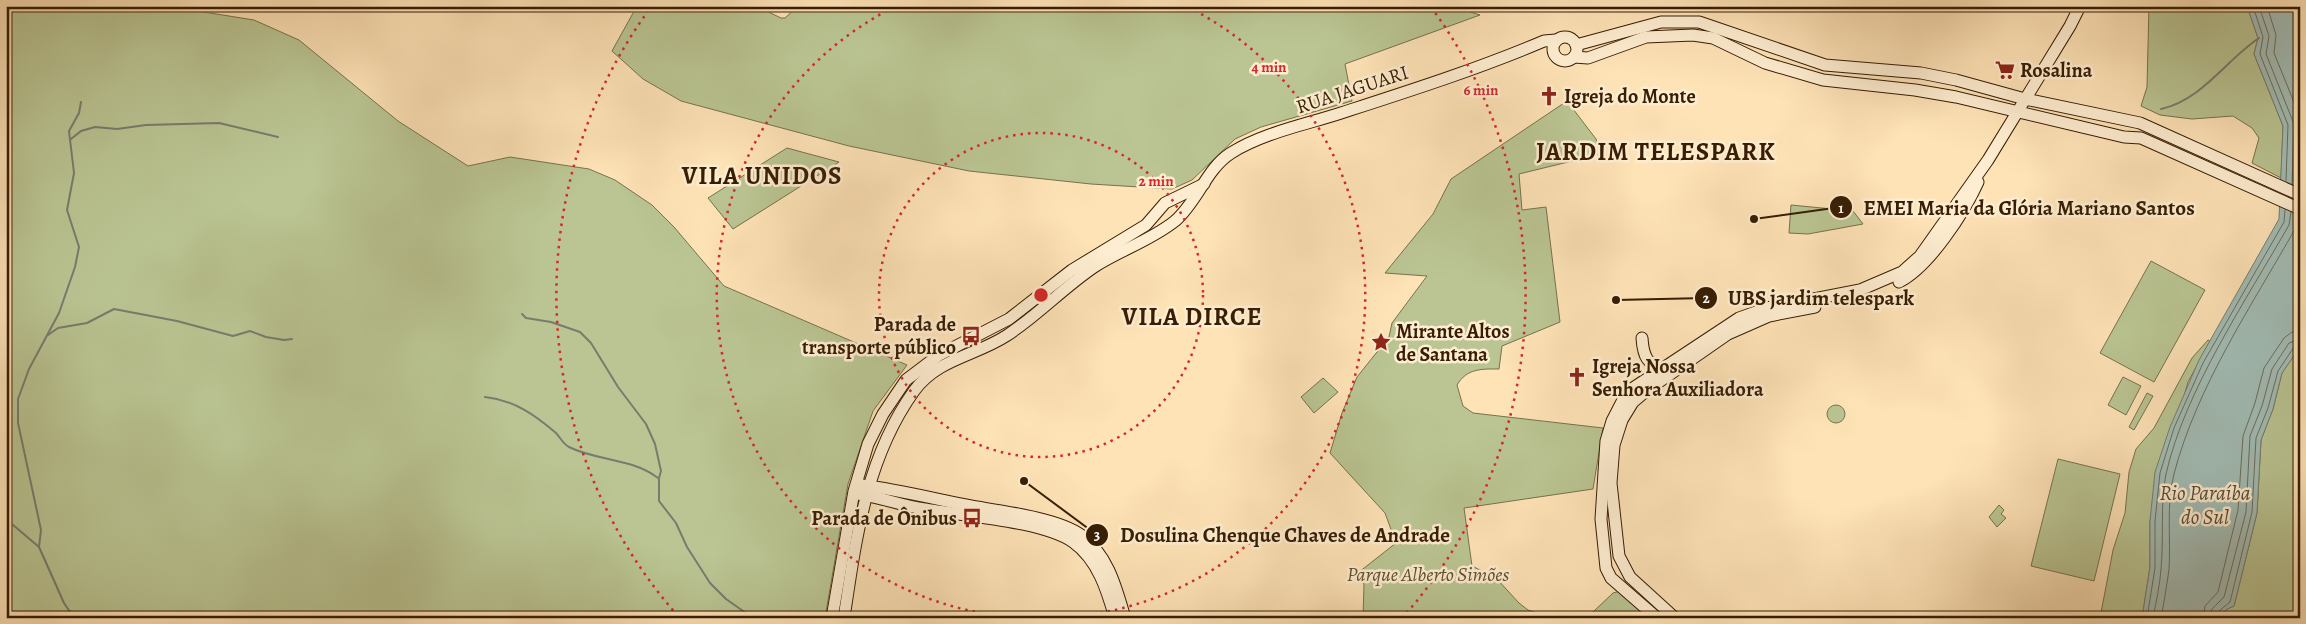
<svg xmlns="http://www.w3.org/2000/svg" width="2306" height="624" viewBox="0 0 2306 624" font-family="Alegreya,serif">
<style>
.green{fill:#bac593;stroke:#78714b}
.water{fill:#a2bdb6;stroke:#777d6e}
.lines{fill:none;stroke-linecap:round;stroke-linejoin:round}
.shore{stroke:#6c6d5c;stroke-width:1}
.stream{stroke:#777d6e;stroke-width:2}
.secondary-casing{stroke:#371d03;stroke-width:13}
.secondary{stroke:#feedd0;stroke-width:11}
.ring{fill:none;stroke:#d62828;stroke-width:2.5;stroke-dasharray:2.5 5}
.labels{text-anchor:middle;stroke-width:5;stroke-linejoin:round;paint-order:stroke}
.poi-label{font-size:20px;font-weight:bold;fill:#371d03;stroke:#feedd0;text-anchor:start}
.street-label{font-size:20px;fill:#371d03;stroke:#feedd0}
.park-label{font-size:20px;font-style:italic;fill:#5e4f2e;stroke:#feedd0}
.water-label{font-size:21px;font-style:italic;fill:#574d39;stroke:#feedd0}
.district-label{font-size:25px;font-weight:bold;letter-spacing:1px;fill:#371d03;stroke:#feedd0}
.centre{fill:#d62828;stroke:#feedd0;stroke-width:2.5}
.ring-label{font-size:15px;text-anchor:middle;font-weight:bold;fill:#d62828;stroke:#feedd0;stroke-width:5;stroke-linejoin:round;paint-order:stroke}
.leader{fill:none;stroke:#371d03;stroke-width:2}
.callout-dot{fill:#371d03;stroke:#feedd0;stroke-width:2}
.mark-label{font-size:15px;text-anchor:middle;font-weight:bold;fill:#fff}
.callout-label{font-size:21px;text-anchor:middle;font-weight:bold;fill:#371d03;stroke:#feedd0;stroke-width:5;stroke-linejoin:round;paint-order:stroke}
</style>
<rect width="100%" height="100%" fill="#fee3b7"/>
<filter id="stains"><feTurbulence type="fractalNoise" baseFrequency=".004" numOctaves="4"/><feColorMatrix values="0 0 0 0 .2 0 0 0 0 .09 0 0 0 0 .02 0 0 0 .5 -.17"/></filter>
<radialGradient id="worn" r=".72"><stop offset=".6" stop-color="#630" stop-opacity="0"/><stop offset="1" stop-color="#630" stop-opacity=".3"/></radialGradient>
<g class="green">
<polygon points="6,6 166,6 254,20 299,40 398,121 468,166 510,157 589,169 615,180 652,205 674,227 724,286 907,365 873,411 848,484 825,618 6,618"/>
<polygon points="637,6 756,6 781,18 785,18 798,6 1451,6 1480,15 1345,64 1352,101 1261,127 1235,139 1192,180 1172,189 1091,184 969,171 849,146 681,101 643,79 612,51"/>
<polygon points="2149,6 2247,6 2258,38 2254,54 2283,126 2281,178 2252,163 2259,138 2252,128 2233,116 2192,119 2160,115 2141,106 2147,87"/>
<path d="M1567,101L1596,139L1601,154L1519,174L1522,210L1546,207L1560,322L1502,346L1499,369C1482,369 1467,368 1457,385L1463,406L1473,413L1603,428L1593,489L1464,508L1472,566L1496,578L1519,603L1528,610L1549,617L1585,616L1593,612L1613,593L1620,591L1653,618H1363L1364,585L1359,572L1396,543L1385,513L1330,453L1342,413L1357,377L1389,337L1392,323L1427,276L1385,273L1433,214L1451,179Z"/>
<polygon points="787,148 839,162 733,229 708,198"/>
<polygon points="1791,205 1853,211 1863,224 1808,234 1789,233"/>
<polygon points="2151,261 2205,290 2154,382 2100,353"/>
<polygon points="2208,340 2210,341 2188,382 2150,521 2150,567 2142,618 2100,618 2113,550 2125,513 2129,472 2136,449 2154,428 2192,358"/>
<polygon points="2300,347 2300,618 2220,618 2227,609 2234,606 2257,513 2261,440 2273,409 2282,373"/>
<polygon points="2123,377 2141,386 2126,415 2108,405"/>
<polygon points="1323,378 1338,392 1314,413 1301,397"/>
<polygon points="2147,393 2153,396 2134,430 2129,427"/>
<circle cx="1836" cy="414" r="9"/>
<polygon points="2058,459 2120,474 2094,581 2031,566"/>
<polygon points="1999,505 2004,510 2001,514 2006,518 1997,527 1989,517"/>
</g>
<polygon class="water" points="2247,6 2300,6 2300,347 2282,373 2273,409 2261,440 2257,513 2234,606 2227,609 2220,618 2142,618 2150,567 2150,521 2155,472 2170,427 2199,360 2279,219 2283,126 2254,54 2258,38"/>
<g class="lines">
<g class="shore">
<polyline points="2253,6 2263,37 2260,54 2288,125 2286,181"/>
<polyline points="2259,6 2269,36 2266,54 2294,124 2292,184"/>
<polyline points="2267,6 2276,35 2274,53 2300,117"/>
<polyline points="2147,618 2155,568 2155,521 2160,473 2174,428 2203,363 2284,222 2285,210"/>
<path d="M2153,618C2156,602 2160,585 2161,569C2164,537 2160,505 2166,474C2185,390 2247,299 2289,225L2291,212"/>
<path d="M2161,618C2164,602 2167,585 2169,569C2171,538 2166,505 2174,474C2197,386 2251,307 2295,229L2298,215"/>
<polyline points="2203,618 2205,606 2218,592 2238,510 2243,436 2255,403 2264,368 2284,338 2292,332 2300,331"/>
<polyline points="2210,618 2212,609 2224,597 2246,512 2250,436 2262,406 2272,369 2289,343 2300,339"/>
<polyline points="2216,618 2218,612 2230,602 2252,512 2256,438 2268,408 2278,371 2294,347 2300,345"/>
</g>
<g class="stream">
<path d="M2161,109C2202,100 2226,60 2259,38"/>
<polyline points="71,139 81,131 95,127 117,129 146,125 219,123 278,137"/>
<polyline points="522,314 526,318 551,322 580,332 591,343 618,387 646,424 655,444 661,471 659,478 659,501 676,523 687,547 710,583 726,599 753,618"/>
<polyline points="48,335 58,328 87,323 114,309 177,321 233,336 250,331 266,337 284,340 292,339"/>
<path d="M485,397C514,400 535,415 556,433C560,437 563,444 569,447C597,461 632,458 658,478"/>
<polyline points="6,519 39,547 64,603 74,618"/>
<polyline points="39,547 41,530 18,423 18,399 29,369 59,313 75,267 79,247 67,210 74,173 69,131 79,113 81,102"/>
</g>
<defs>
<g id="secondary">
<circle cx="1565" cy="49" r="12"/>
<polyline points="1576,45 1661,22 1699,22 1825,65 1921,73 1956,80 2025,99 2140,123 2300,195"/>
<polyline points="1574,57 1588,58 1646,37 1693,35 1713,38 1765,63 1823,80 1915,90 1956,97 2124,137 2141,138 2300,209"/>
<path d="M1899,282C1929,267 1964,213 1978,182"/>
<path d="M1642,338C1643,355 1647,367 1666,368"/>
<path d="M862,485C899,490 935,499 971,506C1000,511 1058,518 1081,535C1108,555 1116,587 1125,618"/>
<path d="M858,494C880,497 902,506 925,509C963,516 1043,521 1073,542C1098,560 1107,590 1115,618"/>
<polyline points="832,618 854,491 868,444 883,414 906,380 939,355 1009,319 1072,270 1146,225 1165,203 1204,184"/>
<path d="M844,618C856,538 866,458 914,391C937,359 975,356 1006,336C1037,316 1063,288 1094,267C1120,250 1150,241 1175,221C1198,201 1206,169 1231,153C1263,133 1304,125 1341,113C1409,91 1478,69 1544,41L1556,40"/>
<polyline points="1657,618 1611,578 1606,568 1601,519 1606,441 1612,421 1627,392 1739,318 1767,308 1860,290 1902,272 1920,256 1988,160 2070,26 2080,6"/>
<polyline points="1675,618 1630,577 1619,556 1611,483 1614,445 1622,420 1633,402 1646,391 1728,334 1769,316 1815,307"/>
</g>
</defs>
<use href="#secondary" class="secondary-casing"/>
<use href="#secondary" class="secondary"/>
</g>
<g class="ring">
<circle cx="1041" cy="295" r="162"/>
<path d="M1027 618A323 323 0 0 1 894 7M1188 7A323 323 0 0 1 1055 618"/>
<path d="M678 616A485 485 0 0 1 651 7M1431 7A485 485 0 0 1 1404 616"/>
</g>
<defs>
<symbol id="supermarket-bare" viewBox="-9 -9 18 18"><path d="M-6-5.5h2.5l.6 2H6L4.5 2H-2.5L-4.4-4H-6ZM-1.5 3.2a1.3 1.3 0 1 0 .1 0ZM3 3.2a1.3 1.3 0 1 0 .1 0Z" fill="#8f2418" stroke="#feedd0" stroke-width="2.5" paint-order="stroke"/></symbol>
<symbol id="church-bare" viewBox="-9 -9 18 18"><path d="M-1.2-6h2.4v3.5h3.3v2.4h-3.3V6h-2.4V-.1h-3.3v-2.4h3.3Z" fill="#8f2418" stroke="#feedd0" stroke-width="2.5" paint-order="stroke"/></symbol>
<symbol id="bus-bare" viewBox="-9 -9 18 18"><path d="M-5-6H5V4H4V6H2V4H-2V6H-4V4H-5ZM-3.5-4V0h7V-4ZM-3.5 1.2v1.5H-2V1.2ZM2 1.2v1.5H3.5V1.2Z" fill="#8f2418" stroke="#feedd0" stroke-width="2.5" paint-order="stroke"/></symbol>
<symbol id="sight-bare" viewBox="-9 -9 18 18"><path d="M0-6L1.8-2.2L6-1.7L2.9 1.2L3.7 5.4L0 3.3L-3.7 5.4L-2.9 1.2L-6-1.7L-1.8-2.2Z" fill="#8f2418" stroke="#feedd0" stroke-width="2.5" paint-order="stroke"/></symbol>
</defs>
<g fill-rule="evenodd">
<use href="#supermarket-bare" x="1991" y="56" width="28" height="28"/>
<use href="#church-bare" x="1535" y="82" width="28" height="28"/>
<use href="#bus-bare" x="957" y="322" width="28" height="28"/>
<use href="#sight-bare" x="1367" y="328" width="28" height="28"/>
<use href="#church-bare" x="1563" y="363" width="28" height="28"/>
<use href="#bus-bare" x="958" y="504" width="28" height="28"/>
</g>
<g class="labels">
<g class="poi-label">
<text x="2020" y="77">Rosalina</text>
<text x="1564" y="103">Igreja do Monte</text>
<text x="956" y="331" text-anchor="end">Parada de<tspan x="956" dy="23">transporte público</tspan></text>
<text x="1396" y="338">Mirante Altos<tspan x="1396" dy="23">de Santana</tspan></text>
<text x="1592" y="373">Igreja Nossa<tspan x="1592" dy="23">Senhora Auxiliadora</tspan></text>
<text x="957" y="525" text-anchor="end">Parada de Ônibus</text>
</g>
<g class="street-label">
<text transform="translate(1352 89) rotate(-18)" y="7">RUA JAGUARI</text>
</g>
<g class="park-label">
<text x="1428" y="581">Parque Alberto Simões</text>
</g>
<g class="water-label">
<text x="2205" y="500">Rio Paraíba<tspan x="2205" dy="24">do Sul</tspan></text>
</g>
<g class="district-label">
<text x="1656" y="160">JARDIM TELESPARK</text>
<text x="762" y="184">VILA UNIDOS</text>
<text x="1192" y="325">VILA DIRCE</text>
</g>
</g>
<circle cx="1041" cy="295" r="8" class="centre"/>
<g class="ring-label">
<text x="1269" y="72">4 min</text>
<text x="1481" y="95">6 min</text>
<text x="1156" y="186">2 min</text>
</g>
<path class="leader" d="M1754 219L1841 207M1616 300L1706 298M1024 481L1097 535"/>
<g class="callout-dot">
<circle cx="1754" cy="219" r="5"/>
<circle cx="1616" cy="300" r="5"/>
<circle cx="1024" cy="481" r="5"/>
<circle cx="1841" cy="207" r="12"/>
<circle cx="1706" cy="298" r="12"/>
<circle cx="1097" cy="535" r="12"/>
</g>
<g class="mark-label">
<text x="1841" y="213">1</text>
<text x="1706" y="303">2</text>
<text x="1097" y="540">3</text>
</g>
<g class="callout-label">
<text x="2029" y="215">EMEI Maria da Glória Mariano Santos</text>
<text x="1821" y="305">UBS jardim telespark</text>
<text x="1285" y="542">Dosulina Chenque Chaves de Andrade</text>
</g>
<rect width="2306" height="624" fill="none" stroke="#fee3b7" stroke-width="25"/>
<rect x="8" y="8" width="2291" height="609" fill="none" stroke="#371d03" stroke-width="2.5"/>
<rect x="12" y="12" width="2281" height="599" fill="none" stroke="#371d03"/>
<rect width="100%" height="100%" filter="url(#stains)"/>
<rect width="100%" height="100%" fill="url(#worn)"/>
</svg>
